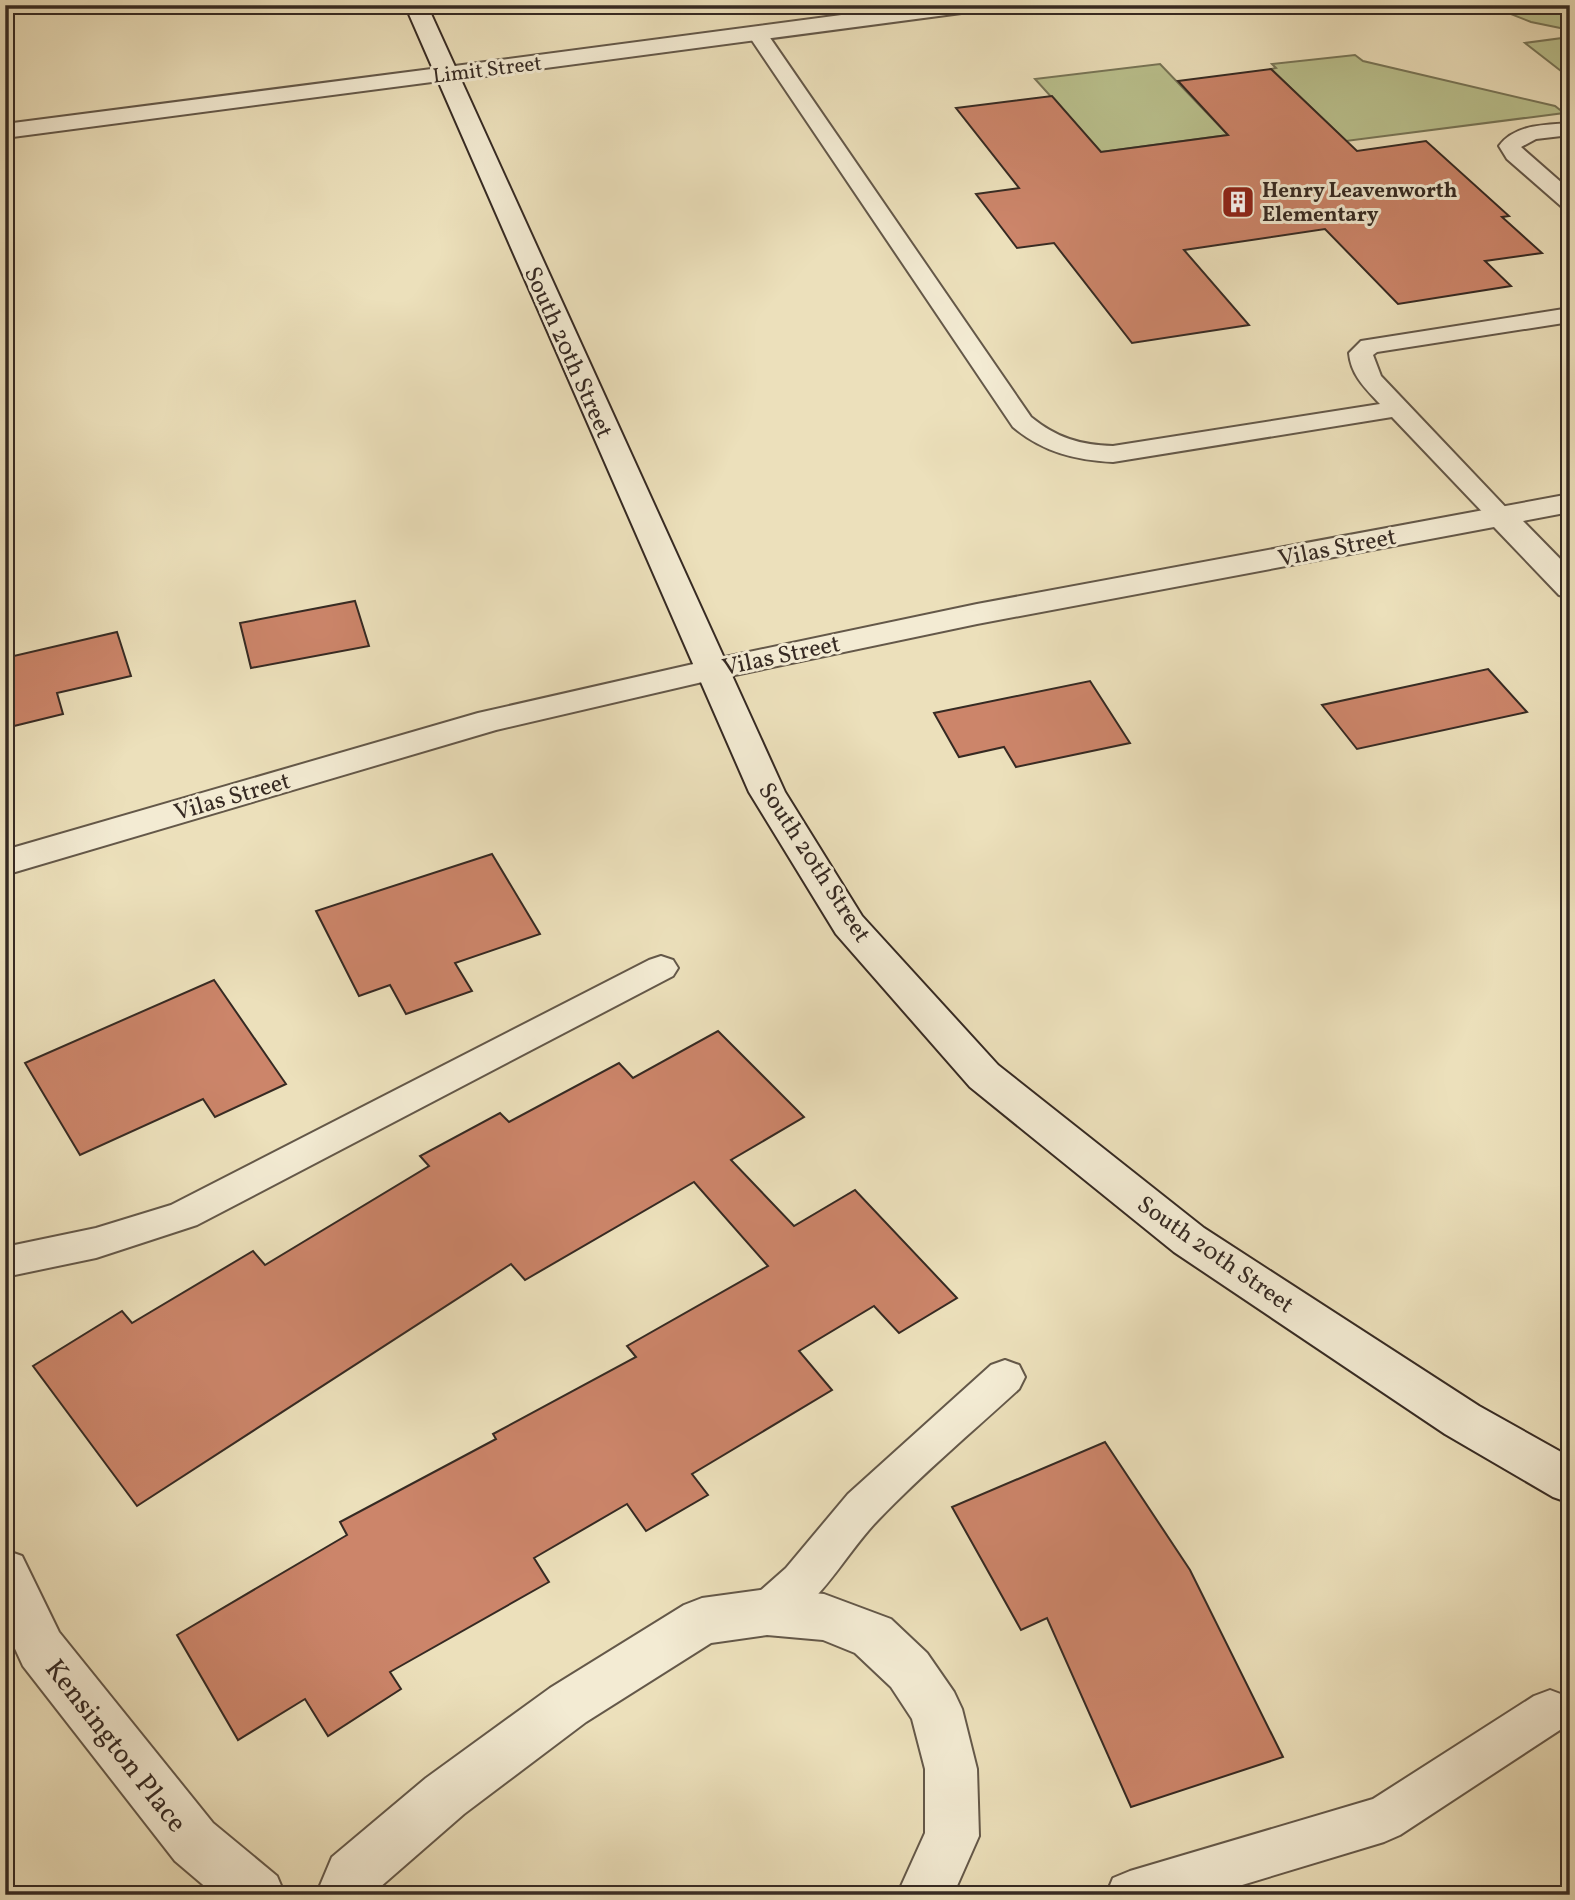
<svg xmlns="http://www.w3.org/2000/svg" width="1575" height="1900" viewBox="0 0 1575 1900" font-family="Vollkorn,serif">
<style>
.green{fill:#bac18e;stroke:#787658;stroke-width:2}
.building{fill:#cc856a;stroke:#362a23;stroke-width:2}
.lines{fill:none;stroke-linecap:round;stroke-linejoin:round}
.service-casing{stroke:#645849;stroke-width:4}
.minor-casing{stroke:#645849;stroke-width:4}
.tertiary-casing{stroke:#645849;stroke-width:4}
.secondary-casing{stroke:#362a23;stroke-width:4}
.service{fill:#f3ebd3;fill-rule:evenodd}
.minor{fill:#f3ebd3;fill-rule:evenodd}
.tertiary{fill:#f3ebd3;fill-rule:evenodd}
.secondary{fill:#f3ebd3;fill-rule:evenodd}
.labels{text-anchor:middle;stroke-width:6;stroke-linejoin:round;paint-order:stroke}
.far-street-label{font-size:21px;fill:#362a23;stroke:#f3ebd3}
.far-poi-label{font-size:21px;font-weight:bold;fill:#362a23;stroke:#f3ebd3;text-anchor:start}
.street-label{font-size:24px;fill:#362a23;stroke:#f3ebd3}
.near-street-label{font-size:28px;fill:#362a23;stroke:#f3ebd3}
</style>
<rect width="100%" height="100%" fill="#ece0bb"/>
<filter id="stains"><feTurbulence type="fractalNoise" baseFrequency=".00286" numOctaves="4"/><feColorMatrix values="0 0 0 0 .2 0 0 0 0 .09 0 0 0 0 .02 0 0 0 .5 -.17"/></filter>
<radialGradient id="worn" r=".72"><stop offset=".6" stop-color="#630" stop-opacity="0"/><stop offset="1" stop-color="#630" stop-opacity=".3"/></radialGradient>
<g class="green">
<polygon points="1488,5 1570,5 1570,30 1531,22"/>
<polygon points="1570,37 1570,78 1525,43"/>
<polygon points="1355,55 1363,61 1555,106 1564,113 1346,141 1271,69 1276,68 1272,64"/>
<polygon points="1160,64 1228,135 1101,152 1035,79"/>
</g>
<g class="building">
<polygon points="1271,69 1357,151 1426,141 1509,216 1502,217 1542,253 1485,261 1511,286 1398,304 1325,229 1184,250 1249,325 1132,343 1054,243 1017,248 976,194 1019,188 956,108 1052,96 1101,152 1228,135 1178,81"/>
<polygon points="355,601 369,646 251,668 240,623"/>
<polygon points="117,632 131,676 57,693 63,714 14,726 5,692 5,658"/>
<polygon points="1488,669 1527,712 1357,749 1322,705"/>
<polygon points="1090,681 1130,743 1016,767 1004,747 959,757 934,713"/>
<polygon points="492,854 540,934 455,963 472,991 406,1014 390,985 359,996 316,911"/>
<polygon points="214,980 286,1084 215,1117 203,1099 80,1155 25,1063"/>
<polygon points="718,1031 804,1117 731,1160 794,1226 855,1190 957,1298 899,1333 874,1306 799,1351 832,1390 692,1474 708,1495 646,1531 627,1504 534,1558 549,1582 390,1672 401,1689 328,1736 305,1699 238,1740 177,1635 347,1535 340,1522 496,1439 493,1434 636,1357 627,1346 768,1266 694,1182 525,1280 511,1264 137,1506 33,1366 122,1311 132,1323 253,1251 265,1265 429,1166 420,1156 500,1113 509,1122 619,1063 633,1078"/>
<polygon points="1105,1442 1190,1570 1283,1757 1131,1807 1047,1618 1021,1630 952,1507"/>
</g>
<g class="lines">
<defs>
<g id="service">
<path d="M757,27L764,29L1031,417C1057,438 1080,445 1113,446L1380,404C1365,388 1351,375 1349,353L1361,341L1570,308V322L1377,352L1373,355L1381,376L1514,516L1510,522L1501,524L1492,522L1392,417L1113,462C1075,460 1043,452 1013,427L747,33Z"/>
<path d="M1570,123V135L1536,139L1521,147L1570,190V209L1562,207L1507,159L1499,146C1515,124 1545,125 1570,123Z"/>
<polygon points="661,956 673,960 678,968 673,976 197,1225 96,1258 5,1277 5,1247 96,1228 171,1205 649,960"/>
<path d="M1005,1360L1019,1365L1025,1377L1019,1389C972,1432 922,1474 878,1520C843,1556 817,1613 767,1632L752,1626L745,1612L752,1598L786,1568L848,1494L991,1365Z"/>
<path d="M1550,1690L1566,1696C1571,1707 1571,1715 1566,1726L1400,1835L1384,1842L1209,1895H1106L1113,1878L1130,1871L1373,1799L1534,1696Z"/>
</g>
<g id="minor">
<polygon points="917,5 980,5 977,10 969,12 447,81 439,79 435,74 439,69 447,67"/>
<polygon points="1570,494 1570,512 1523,521 1570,569 1570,598 1559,595 1494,527 977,624 711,680 496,730 5,875 5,850 478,713 711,660 977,604"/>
<polygon points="5,1550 22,1556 59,1632 213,1823 277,1876 285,1895 215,1895 175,1861 23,1666 5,1627"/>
<polygon points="767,1589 824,1594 891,1619 927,1653 954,1692 962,1709 977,1769 979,1836 953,1895 897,1895 925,1833 925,1769 912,1719 891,1687 855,1653 823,1640 767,1635 711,1643 586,1722 464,1814 371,1895 316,1895 332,1857 426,1778 550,1688 684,1605 702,1598"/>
</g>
<polygon id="tertiary" points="447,67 455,69 459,74 455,79 5,138 5,124"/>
<polygon id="secondary" points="405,5 427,5 785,792 862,916 998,1065 1204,1228 1479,1406 1570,1457 1570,1503 1553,1497 1445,1434 1174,1252 970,1087 836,934 749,792"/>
</defs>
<use href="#service" class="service-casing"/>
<use href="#minor" class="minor-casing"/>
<use href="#tertiary" class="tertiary-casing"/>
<use href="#secondary" class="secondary-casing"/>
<use href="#service" class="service"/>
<use href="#minor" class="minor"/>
<use href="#tertiary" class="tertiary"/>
<use href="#secondary" class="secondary"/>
</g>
<defs>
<symbol id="building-square" viewBox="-11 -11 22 22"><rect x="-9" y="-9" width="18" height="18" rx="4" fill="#8f2418" stroke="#f3ebd3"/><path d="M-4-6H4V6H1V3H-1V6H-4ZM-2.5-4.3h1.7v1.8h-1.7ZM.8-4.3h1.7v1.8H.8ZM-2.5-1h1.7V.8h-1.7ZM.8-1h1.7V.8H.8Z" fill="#fff"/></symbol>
</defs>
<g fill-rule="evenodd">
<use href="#building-square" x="1219" y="183" width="38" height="38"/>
</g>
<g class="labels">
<g class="far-street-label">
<text transform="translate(487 69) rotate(-7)" y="7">Limit Street</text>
</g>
<g class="far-poi-label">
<text x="1262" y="197">Henry Leavenworth<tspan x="1262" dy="24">Elementary</tspan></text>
</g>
<g class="street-label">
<text transform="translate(569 352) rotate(66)" y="8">South 20th Street</text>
<text transform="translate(1337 547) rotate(-11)" y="8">Vilas Street</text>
<text transform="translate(781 655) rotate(-12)" y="8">Vilas Street</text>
<text transform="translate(232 796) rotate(-16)" y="8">Vilas Street</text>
<text transform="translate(815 862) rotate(57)" y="8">South 20th Street</text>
<text transform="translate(1216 1254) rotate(35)" y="8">South 20th Street</text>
</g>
<g class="near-street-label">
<text transform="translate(117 1745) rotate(52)" y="10">Kensington Place</text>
</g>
</g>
<rect width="1575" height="1900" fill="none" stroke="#ece0bb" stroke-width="28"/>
<rect x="7" y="7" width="1561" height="1886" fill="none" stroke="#362a23" stroke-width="3.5"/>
<rect x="14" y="14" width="1547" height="1872" fill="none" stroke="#362a23" stroke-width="2"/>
<rect width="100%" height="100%" filter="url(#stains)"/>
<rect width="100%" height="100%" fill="url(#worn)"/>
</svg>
